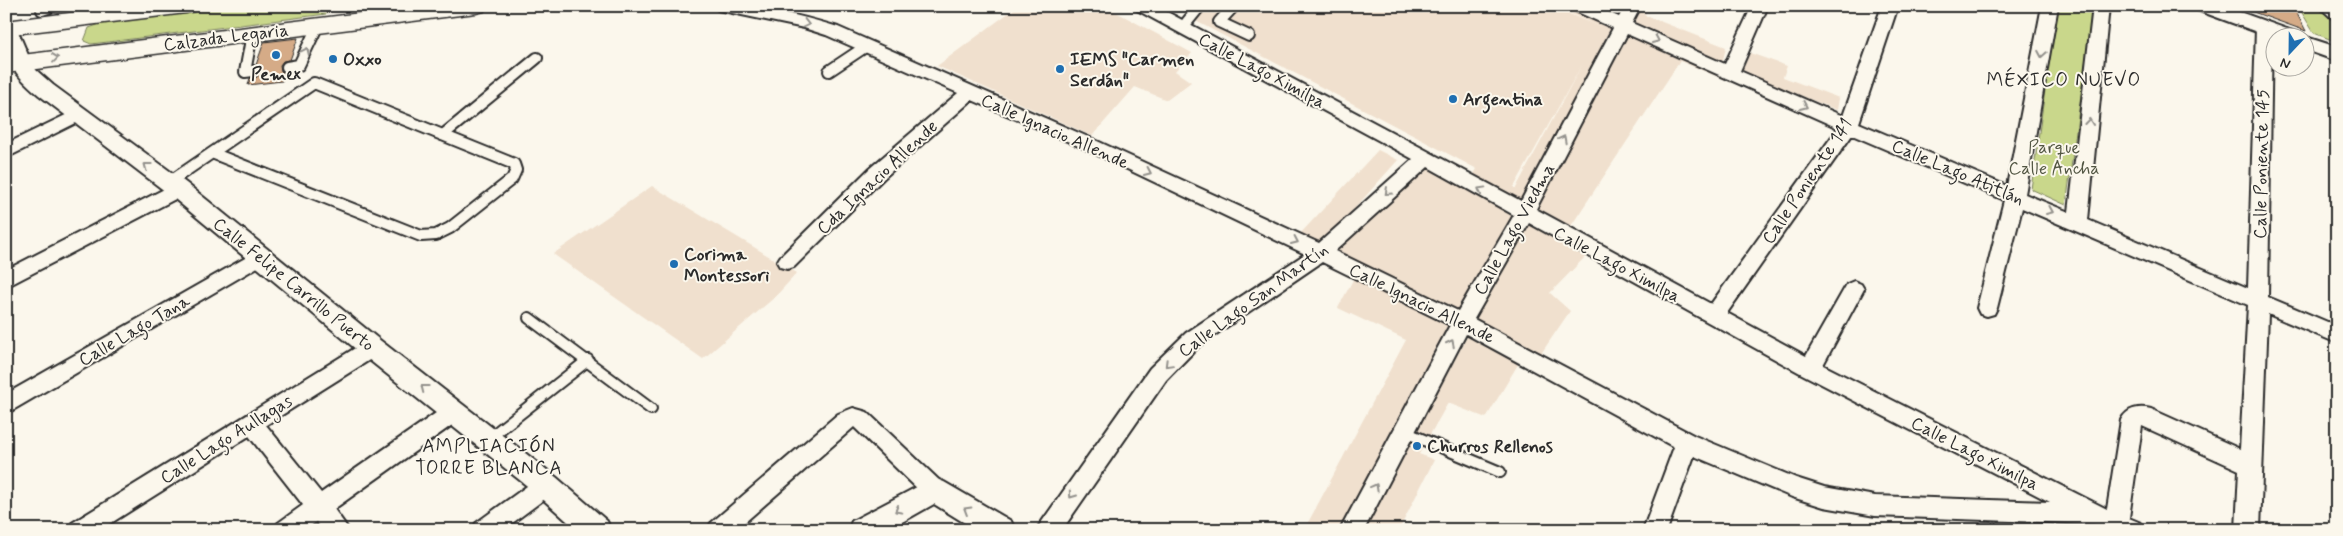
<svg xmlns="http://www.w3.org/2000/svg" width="2343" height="536" viewBox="0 0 2343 536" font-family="Mynerve,sans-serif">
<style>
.built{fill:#f0e0ce;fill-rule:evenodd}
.green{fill:#c9d78b;stroke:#7a815b}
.building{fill:#d5ab87;stroke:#2b2b2b}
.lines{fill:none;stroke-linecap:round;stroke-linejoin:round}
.service-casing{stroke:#2b2b2b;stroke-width:14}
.minor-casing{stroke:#2b2b2b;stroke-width:4}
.tertiary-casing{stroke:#2b2b2b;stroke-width:4}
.secondary-casing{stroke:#2b2b2b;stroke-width:3}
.service{stroke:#fbf7ec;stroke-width:10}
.minor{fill:#fbf7ec;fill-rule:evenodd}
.tertiary{fill:#fbf7ec;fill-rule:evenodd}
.secondary{fill:#fbf7ec;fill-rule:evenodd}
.oneway{stroke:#93918c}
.poi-dot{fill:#1f6fb2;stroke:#fbf7ec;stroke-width:2}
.labels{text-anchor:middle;stroke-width:4;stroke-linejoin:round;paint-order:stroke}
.street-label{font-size:18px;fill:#2b2b2b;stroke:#fbf7ec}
.poi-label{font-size:18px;font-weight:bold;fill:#2b2b2b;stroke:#fbf7ec;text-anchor:start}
.park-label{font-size:18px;fill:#525643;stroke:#fbf7ec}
.neighbourhood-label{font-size:19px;letter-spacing:1px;fill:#2b2b2b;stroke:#fbf7ec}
</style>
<rect width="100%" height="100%" fill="#fbf7ec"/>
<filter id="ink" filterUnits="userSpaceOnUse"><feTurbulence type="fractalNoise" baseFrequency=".02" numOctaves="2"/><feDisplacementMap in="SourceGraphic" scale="10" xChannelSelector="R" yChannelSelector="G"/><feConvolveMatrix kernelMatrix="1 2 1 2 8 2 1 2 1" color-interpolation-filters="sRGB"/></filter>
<g filter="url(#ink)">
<g class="built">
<polygon points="1018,6 1105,6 1192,53 1175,71 1191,82 1167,100 1135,87 1092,136 937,66"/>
<path d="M1194,6H1551L1602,28L1554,6H1574L1619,26L1524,204L1472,177L1477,169L1186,16ZM1584,61L1516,188H1514V187Z"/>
<polygon points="1638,9 1646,12 1644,15 1726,47 1722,64 1630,25"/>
<polygon points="1628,32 1774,95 1771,99 1680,61 1569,229 1531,210"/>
<polygon points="1750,53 1787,66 1783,77 1839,98 1837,110 1741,72"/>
<polygon points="1378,150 1398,160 1320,247 1299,235"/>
<polygon points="1423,164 1516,214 1458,315 1333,253"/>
<polygon points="652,186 797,273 775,297 703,359 553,254"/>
<polygon points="1525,222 1589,253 1550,293 1570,311 1538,358 1472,322"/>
<polygon points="1354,278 1455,325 1342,530 1304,530 1406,340 1338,308"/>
<polygon points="1468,335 1520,361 1486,418 1448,403 1419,454 1434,460 1399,530 1364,530"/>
</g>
<g class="green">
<polygon points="228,6 334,6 326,14 116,41 91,44 84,41 89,28 100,24"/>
<polygon points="2057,6 2093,6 2066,205 2031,189"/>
<polygon points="2298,6 2337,6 2337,42 2314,33"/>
</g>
<g class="building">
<polygon points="2243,6 2293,6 2306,31 2242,8"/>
<polygon points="298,38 290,60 283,61 280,65 281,71 285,73 282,81 248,85 250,78 257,77 259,73 259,67 256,65 264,42"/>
</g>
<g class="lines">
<defs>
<g id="service">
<polyline points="1234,6 1219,22 1249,36"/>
<polyline points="2326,6 2337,16"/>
<polyline points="42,10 53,6"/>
<polyline points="1183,27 1200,6"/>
<polyline points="252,34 245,72 253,71"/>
<polyline points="287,67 299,65 318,25"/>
<polyline points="829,71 865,47"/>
<polyline points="443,135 537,58"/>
<polyline points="168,183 314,83 514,164 516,170 512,179 450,228 436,235 421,236 212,153"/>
<polyline points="529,318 651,409"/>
<polyline points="1405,432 1500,472"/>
<polyline points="488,439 588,360"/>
</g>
<g id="minor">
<path d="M716,6C760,6 796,14 838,27L1095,140L1319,243L1413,159L1137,10L1135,6H1156L1521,201L1613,28L1573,10L1571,6H1594L1619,17L1625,6H1641L1632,23L1725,64L1752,6H1768L1740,71L1843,116L1882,6H1898L1859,123L2007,186L2042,6H2058L2025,194L2069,212L2093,6H2109L2088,220L2248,288L2256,28L2258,24H2270L2272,28L2268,297L2337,326V343L2268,314L2260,530H2236L2239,470L2142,426L2129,518L2141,523L2145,530H2107L2094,524L1875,516L1824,507L1792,497L1694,456L1667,530H1643L1674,447L1466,334L1364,530H1340L1450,325L1322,262L1200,345L1166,380L1062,530H1036L1150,368L1186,333L1305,254L1083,148L972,100L884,178L794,267L787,269L780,267L777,262L780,257L870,168L958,93L826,35L804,28L718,10ZM1627,34L1838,128L1711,304L1536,209ZM1852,135L2004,200L1977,308L1980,314L1987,316L1994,314L1997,308L2022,208L2248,305L2240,449L2151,409C2139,406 2127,408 2121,420L2107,509L1823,365L1864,289L1861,284L1854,281L1847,284L1806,356L1727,313ZM1428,167L1514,215L1458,311L1335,251ZM1529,223L1802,374L2050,502L1875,496L1824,487L1796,478L1695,436L1474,319Z"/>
<polygon points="78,109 84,111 87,115 84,119 6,158 6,144"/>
<polygon points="178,182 185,184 187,189 185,194 6,287 6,270"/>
<polygon points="261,249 268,251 271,256 268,261 6,414 6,394"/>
<polygon points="372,340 379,342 383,348 379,354 266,425 321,493 446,406 454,403 462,406 465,412 462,418 334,509 349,530 323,530 316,522 305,530 274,530 278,523 303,505 249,436 100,530 68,530 72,523 365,342"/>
<polygon points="853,408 867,412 942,483 945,490 942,497 934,500 926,497 854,427 736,530 707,530 711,523 838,414"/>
<polygon points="546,475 554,478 557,485 554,492 503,530 472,530 476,523 538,478"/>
</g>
<g id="tertiary">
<polygon points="2194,6 2223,6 2298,33 2301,38 2276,38 2276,39 2197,10"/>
<path d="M6,21L13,23L16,27L31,62L36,70L53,85L186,183L381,341L556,477L607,521L611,530H577L536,493L363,355L170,195L39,95C8,68 6,61 6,21Z"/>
<polygon points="2306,37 2337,47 2337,61 2306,50 2306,38 2302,38"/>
<polygon points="934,478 944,482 1011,521 1015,530 976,530 934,504 888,530 848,530 852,521"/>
</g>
<g id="secondary">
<polygon points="125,6 197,6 194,11 186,13 6,35 6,21"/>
<polygon points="417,6 487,6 484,11 476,13 6,73 6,57"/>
</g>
</defs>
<use href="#service" class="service-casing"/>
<use href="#minor" class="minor-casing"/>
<use href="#tertiary" class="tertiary-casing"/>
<use href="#secondary" class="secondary-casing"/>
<use href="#service" class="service"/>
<use href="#minor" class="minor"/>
<use href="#tertiary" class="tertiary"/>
<use href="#secondary" class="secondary"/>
</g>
<defs><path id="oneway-chevron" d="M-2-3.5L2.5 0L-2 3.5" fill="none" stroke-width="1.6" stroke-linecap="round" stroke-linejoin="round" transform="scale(1.25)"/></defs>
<g class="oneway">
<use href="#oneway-chevron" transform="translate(806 24) rotate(14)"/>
<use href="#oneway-chevron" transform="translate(1656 40) rotate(24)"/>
<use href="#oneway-chevron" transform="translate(306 51) rotate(-65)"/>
<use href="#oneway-chevron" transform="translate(2042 54) rotate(100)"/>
<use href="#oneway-chevron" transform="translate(55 58) rotate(-7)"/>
<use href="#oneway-chevron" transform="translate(1804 106) rotate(24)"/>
<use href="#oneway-chevron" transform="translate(2089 122) rotate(-84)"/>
<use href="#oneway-chevron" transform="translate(1563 139) rotate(-62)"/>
<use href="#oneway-chevron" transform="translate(147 166) rotate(-143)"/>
<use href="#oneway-chevron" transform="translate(1148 172) rotate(25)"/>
<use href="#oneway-chevron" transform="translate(1481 190) rotate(-151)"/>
<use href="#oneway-chevron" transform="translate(1388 192) rotate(138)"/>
<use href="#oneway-chevron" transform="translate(2050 211) rotate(23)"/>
<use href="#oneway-chevron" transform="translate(1295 241) rotate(25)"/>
<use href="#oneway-chevron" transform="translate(1451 343) rotate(-63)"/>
<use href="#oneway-chevron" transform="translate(1168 364) rotate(135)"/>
<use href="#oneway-chevron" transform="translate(424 388) rotate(-142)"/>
<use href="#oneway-chevron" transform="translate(1375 487) rotate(-61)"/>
<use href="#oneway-chevron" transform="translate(1072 495) rotate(125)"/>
<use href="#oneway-chevron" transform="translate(898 510) rotate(151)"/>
<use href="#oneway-chevron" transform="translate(967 510) rotate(-149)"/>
</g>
</g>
<g class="poi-dot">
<circle cx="276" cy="55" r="5"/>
<circle cx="333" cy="59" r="5"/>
<circle cx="1060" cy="69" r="5"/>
<circle cx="1453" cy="99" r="5"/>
<circle cx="674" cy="264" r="5"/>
<circle cx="1417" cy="446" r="5"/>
</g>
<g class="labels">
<g class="street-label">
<text transform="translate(226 37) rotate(-7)" y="6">Calzada Legaria</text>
<text transform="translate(1262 70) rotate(28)" y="6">Calle Lago Ximilpa</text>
<text transform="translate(1055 131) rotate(24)" y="6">Calle Ignacio Allende</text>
<text transform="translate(2261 164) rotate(-89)" y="6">Calle Poniente 145</text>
<text transform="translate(1958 172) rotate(23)" y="6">Calle Lago Atitlán</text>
<text transform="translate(877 177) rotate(-43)" y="6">Cda Ignacio Allende</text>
<text transform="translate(1807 181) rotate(-56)" y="6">Calle Poniente 141</text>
<text transform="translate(1514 229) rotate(-61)" y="6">Calle Lago Viedma</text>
<text transform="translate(1617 264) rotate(28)" y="6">Calle Lago Ximilpa</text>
<text transform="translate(294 284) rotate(39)" y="6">Calle Felipe Carrillo Puerto</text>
<text transform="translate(1253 300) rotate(-36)" y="6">Calle Lago San Martín</text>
<text transform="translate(1422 303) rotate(26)" y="6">Calle Ignacio Allende</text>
<text transform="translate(134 330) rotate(-30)" y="6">Calle Lago Tana</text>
<text transform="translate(226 439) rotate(-32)" y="6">Calle Lago Aullagas</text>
<text transform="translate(1975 453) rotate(27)" y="6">Calle Lago Ximilpa</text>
</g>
<g class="poi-label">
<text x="343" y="65">Oxxo</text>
<text x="1070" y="65">IEMS "Carmen<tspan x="1070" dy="21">Serdán"</tspan></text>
<text x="276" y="80" text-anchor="middle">Pemex</text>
<text x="1463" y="105">Argentina</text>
<text x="684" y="260">Corima<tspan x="684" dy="21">Montessori</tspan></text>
<text x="1427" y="452">Churros Rellenos</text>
</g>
<g class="park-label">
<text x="2054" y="153">Parque<tspan x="2054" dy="21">Calle Ancha</tspan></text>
</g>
<g class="neighbourhood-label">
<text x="2064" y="86">MÉXICO NUEVO</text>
<text x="489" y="452">AMPLIACIÓN<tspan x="489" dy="22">TORRE BLANCA</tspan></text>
</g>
</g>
<rect width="2343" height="536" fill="none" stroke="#fbf7ec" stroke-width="25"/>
<rect x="12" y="12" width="2318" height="511" fill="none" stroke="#2b2b2b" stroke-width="2" filter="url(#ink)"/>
<g transform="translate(2290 52) rotate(202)"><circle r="24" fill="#fbf7ec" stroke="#a8a59f"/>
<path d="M0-4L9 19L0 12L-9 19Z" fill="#1f6fb2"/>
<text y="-8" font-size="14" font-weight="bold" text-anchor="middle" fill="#2b2b2b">N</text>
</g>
</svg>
